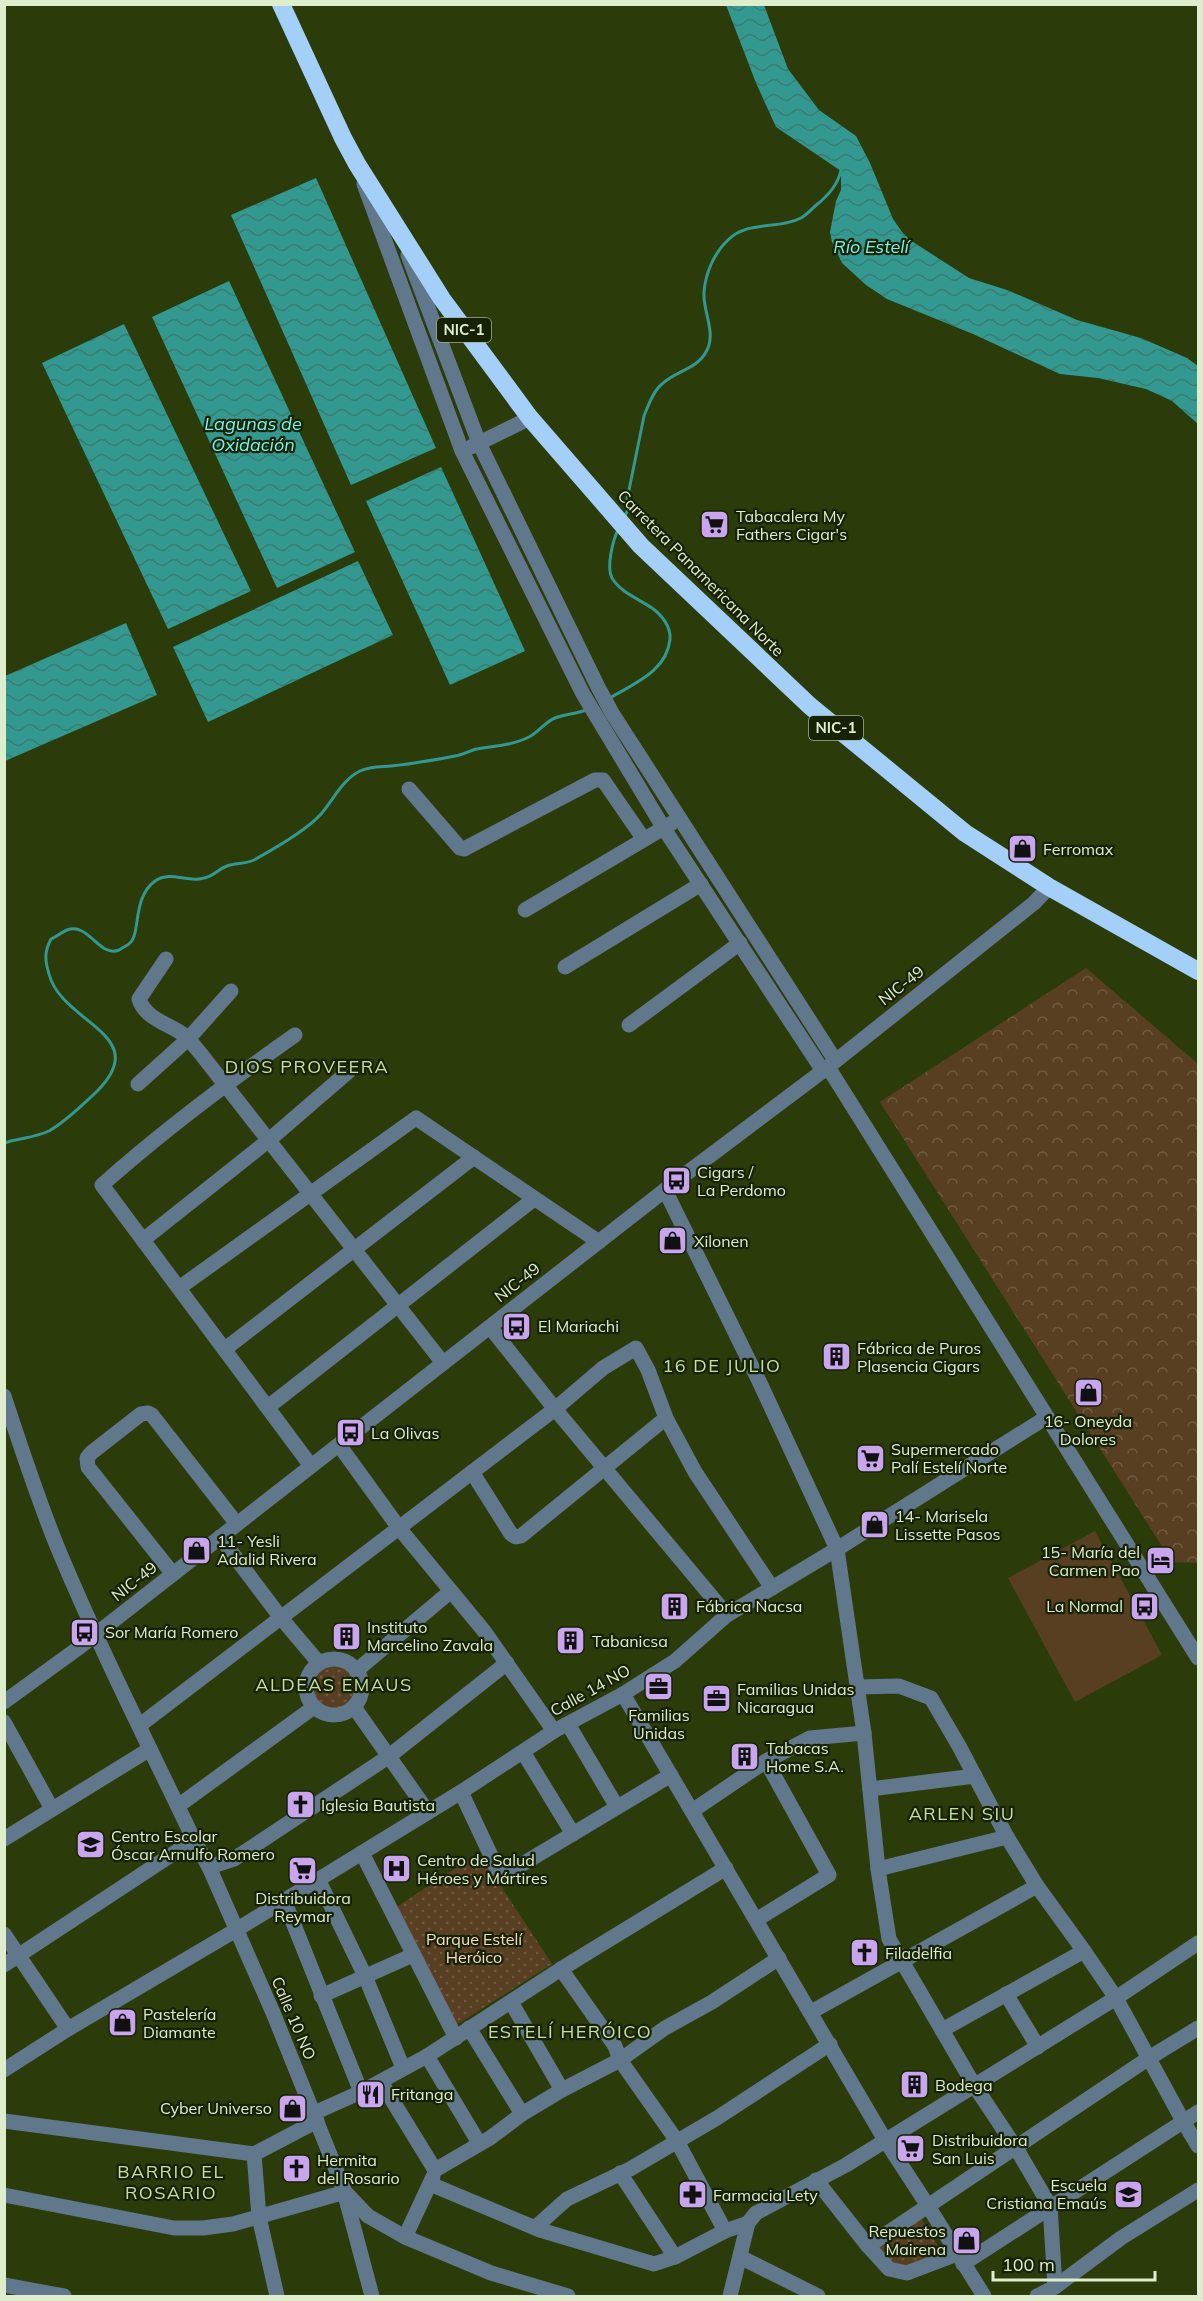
<svg xmlns="http://www.w3.org/2000/svg" width="1203" height="2301" viewBox="0 0 1203 2301" font-family="Mulish,sans-serif">
<style>
.grass{fill:#593f22}
.forest{fill:url(#forest-crowns)}
.park{fill:url(#park-dots)}
.water{fill:url(#water-waves)}
.lines{fill:none;stroke-linecap:round;stroke-linejoin:round}
.stream{stroke:#33988f;stroke-width:3}
.minor{stroke:#61778c;stroke-width:15}
.highway{stroke:#a3cff8;stroke-width:18}
.labels{text-anchor:middle;stroke-width:4.5;stroke-linejoin:round;paint-order:stroke}
.shield{fill:#172106;stroke:#a2b090;stroke-width:1.5}
.shield-label{font-size:15px;font-weight:bold;fill:#deedcb}
.poi-label{font-size:16px;fill:#deedcb;stroke:#172106;text-anchor:start}
.street-label{font-size:16px;fill:#deedcb;stroke:#172106}
.park-label{font-size:16px;fill:#f9dcc0;stroke:#172106}
.water-label{font-size:18px;font-style:italic;fill:#6cf7ea;stroke:#172106}
.neighbourhood-label{font-size:18px;letter-spacing:1.5px;fill:#c4e09c;stroke:#172106}
</style>
<defs>
<pattern id="forest-crowns" width="20" height="18" patternUnits="userSpaceOnUse" patternTransform="scale(1.5)"><rect width="20" height="18" fill="#593f22"/><path d="M2 6a3 3 0 1 1 6 0M12 15a3 3 0 1 1 6 0" fill="none" stroke="#705b41"/></pattern>
<pattern id="park-dots" width="8" height="8" patternUnits="userSpaceOnUse" patternTransform="scale(1.5)"><rect width="8" height="8" fill="#593f22"/><path d="M2 2h.1M6 6h.1" fill="none" stroke="#705b41" stroke-width="1.8" stroke-linecap="round"/></pattern>
<pattern id="water-waves" width="16" height="10" patternUnits="userSpaceOnUse" patternTransform="scale(1.5)"><rect width="16" height="10" fill="#33988f"/><path d="M0 5q4-4 8 0t8 0" fill="none" stroke="#397c72"/></pattern>
</defs>
<rect width="100%" height="100%" fill="#2b3c0a"/>
<polygon class="grass" points="1095,1531 1162,1655 1075,1702 1008,1578"/>
<polygon class="forest" points="1086,968 1198,1064 1198,1563 1172,1562 880,1102"/>
<g class="park">
<circle cx="334" cy="1688" r="22"/>
<polygon points="479,1853 552,1964 453,2027 392,1910"/>
<polygon points="919,2215 945,2258 898,2268 874,2246"/>
</g>
<g class="water">
<polygon points="726,5 764,5 788,69 819,110 856,136 870,163 893,219 902,232 910,240 969,278 1007,290 1077,320 1141,338 1187,358 1198,366 1198,424 1172,401 1146,389 1098,378 1060,374 973,334 887,299 866,285 842,263 832,242 830,232 836,201 841,190 841,171 776,127 756,83"/>
<polygon points="316,178 436,448 351,485 231,215"/>
<polygon points="229,281 355,552 277,588 152,317"/>
<polygon points="124,324 251,591 168,629 42,363"/>
<polygon points="441,467 525,651 450,685 366,501"/>
<polygon points="358,561 393,635 208,722 173,647"/>
<polygon points="126,623 157,695 5,761 5,676"/>
</g>
<g class="lines">
<g class="stream">
<path d="M624,517L628,510L627,500L644,416C648,406 653,391 662,384C675,371 697,369 706,352C717,333 703,313 704,293C705,274 714,253 728,240C748,220 778,230 801,218C808,214 813,207 819,203C830,193 838,184 841,170"/>
<path d="M610,698C635,683 667,671 670,639C671,627 662,615 652,608C639,599 621,593 612,578C606,567 613,539 619,528"/>
<path d="M4,1143C19,1138 34,1138 49,1131C65,1122 79,1108 92,1096C159,1035 62,1025 49,974C45,961 44,952 51,939C56,937 62,932 67,930C89,922 99,958 119,950C122,948 128,945 130,943C141,933 132,898 155,881C170,871 183,881 199,879C213,878 216,870 227,866C236,863 246,864 254,860C272,850 308,829 321,814C333,800 343,779 360,771C371,766 381,767 391,766C412,764 434,760 455,756C462,755 469,751 476,749C494,746 513,745 529,737C539,732 545,722 555,718C565,714 576,714 586,710"/>
</g>
<g class="minor">
<polyline points="364,184 462,451 583,694 663,827 823,1071"/>
<polyline points="408,255 479,443 598,687 612,713 835,1060"/>
<polyline points="471,447 530,418"/>
<polyline points="409,789 460,848 464,849 595,780 603,780 643,838"/>
<polyline points="525,910 672,823"/>
<path d="M166,959L139,999C145,1019 170,1024 184,1035C190,1040 196,1048 201,1054L443,1363"/>
<polyline points="565,967 701,884"/>
<polyline points="629,1025 740,943"/>
<path d="M295,1035C228,1082 163,1131 102,1185L311,1466"/>
<polyline points="828,1067 1198,1658"/>
<polyline points="138,1084 188,1039 231,991"/>
<polyline points="665,1190 759,1381 837,1549 864,1733 878,1869 889,1939 974,2085 1016,2148 1050,2206 1055,2287"/>
<polyline points="143,1240 269,1140 349,1071"/>
<polyline points="179,1288 416,1118 599,1242"/>
<polyline points="490,1327 555,1409 727,1615"/>
<polyline points="225,1349 474,1157"/>
<path d="M4,1396C21,1448 38,1500 59,1551C100,1649 148,1744 194,1840L209,1867L274,2015L345,2192L368,2216L405,2237L491,2273L568,2296"/>
<polyline points="268,1407 534,1199"/>
<polyline points="339,1445 399,1528 484,1631 554,1731"/>
<polyline points="472,1472 511,1534 516,1537 521,1536 666,1418"/>
<polyline points="220,1537 281,1618 319,1663"/>
<polyline points="173,1574 88,1467 87,1458 91,1453 141,1414 148,1413 152,1415 237,1524"/>
<circle cx="334" cy="1687" r="28"/>
<polyline points="356,1671 451,1591"/>
<polyline points="857,1687 899,1686 931,1698 959,1746 1007,1837 1037,1886 1084,1951 1116,1998 1183,2121 1198,2146"/>
<polyline points="623,1694 885,2140 928,2206 984,2296"/>
<polyline points="4,1702 77,1649 683,1176 828,1067 1034,903 1049,887"/>
<polyline points="354,1707 428,1812"/>
<polyline points="4,1722 52,1809"/>
<polyline points="568,1724 617,1807"/>
<polyline points="140,1725 555,1409 603,1368 636,1348 648,1370 666,1418 695,1472 772,1588"/>
<polyline points="523,1752 573,1834"/>
<polyline points="870,1789 975,1776"/>
<polyline points="461,1792 501,1877 671,1775"/>
<polyline points="178,1806 314,1707"/>
<polyline points="692,1811 766,1761 810,1738 864,1733"/>
<polyline points="4,1839 150,1749"/>
<polyline points="362,1853 456,2038"/>
<polyline points="209,1867 234,1859 388,1757 507,1663"/>
<polyline points="878,1869 1007,1837"/>
<polyline points="318,1879 365,1976 403,2068"/>
<polyline points="284,1900 361,2092"/>
<polyline points="756,1920 829,1875 766,1761"/>
<polyline points="4,1934 68,2029"/>
<polyline points="4,1965 194,1840"/>
<polyline points="561,1969 615,2046 620,2060 677,2141 725,2231"/>
<polyline points="1006,1994 1038,2047"/>
<polyline points="321,1996 413,1955"/>
<polyline points="511,2002 562,2090"/>
<polyline points="811,2012 1037,1886"/>
<polyline points="469,2028 522,2114"/>
<polyline points="942,2030 1084,1951"/>
<polyline points="427,2056 479,2143"/>
<polyline points="4,2070 68,2029 236,1930 461,1792 554,1731 623,1694 675,1661 727,1615 837,1549 1047,1417"/>
<polyline points="381,2082 435,2170 490,2138 522,2114 562,2090 620,2060 665,2028 712,2002 779,1958"/>
<polyline points="314,2113 361,2092 427,2056 561,1969 726,1868"/>
<polyline points="4,2121 254,2154 317,2121"/>
<polyline points="254,2154 259,2217 277,2296"/>
<polyline points="620,2173 675,2257"/>
<polyline points="816,2180 868,2246 889,2269 907,2273 957,2254"/>
<polyline points="430,2184 540,2230 654,2264 675,2257 725,2231 748,2223"/>
<polyline points="4,2195 174,2228 203,2228 233,2224 345,2192"/>
<polyline points="345,2195 372,2296"/>
<polyline points="540,2230 539,2224 567,2199 630,2169 717,2118 830,2044"/>
<polyline points="405,2237 433,2177"/>
<polyline points="868,2246 1149,2058 1198,2028"/>
<polyline points="740,2257 818,2296"/>
<polyline points="963,2264 1198,2112"/>
<polyline points="4,2285 64,2296"/>
<polyline points="730,2296 748,2223 756,2213 846,2165 1116,1998 1198,1943"/>
<polyline points="1037,2296 1055,2287 1121,2238 1198,2190"/>
</g>
<polyline class="highway" points="281,4 343,138 357,164 442,299 530,418 641,546 810,706 965,833 1049,887 1198,971"/>
</g>
<defs>
<symbol id="supermarket-square" viewBox="-11 -11 22 22"><rect x="-9" y="-9" width="18" height="18" rx="4" fill="#c9a5ee" stroke="#172106"/><path d="M-6-5.5h2.5l.6 2H6L4.5 2H-2.5L-4.4-4H-6ZM-1.5 3.2a1.3 1.3 0 1 0 .1 0ZM3 3.2a1.3 1.3 0 1 0 .1 0Z" fill="#111"/></symbol>
<symbol id="shop-square" viewBox="-11 -11 22 22"><rect x="-9" y="-9" width="18" height="18" rx="4" fill="#c9a5ee" stroke="#172106"/><path d="M-5-2.5h2.3a2.7 3.5 0 0 1 5.4 0H5L5.5 6h-11ZM-1.5-2.5h3a1.5 2.3 0 0 0-3 0Z" fill="#111"/></symbol>
<symbol id="bus-square" viewBox="-11 -11 22 22"><rect x="-9" y="-9" width="18" height="18" rx="4" fill="#c9a5ee" stroke="#172106"/><path d="M-5-6H5V4H4V6H2V4H-2V6H-4V4H-5ZM-3.5-4V0h7V-4ZM-3.5 1.2v1.5H-2V1.2ZM2 1.2v1.5H3.5V1.2Z" fill="#111"/></symbol>
<symbol id="building-square" viewBox="-11 -11 22 22"><rect x="-9" y="-9" width="18" height="18" rx="4" fill="#c9a5ee" stroke="#172106"/><path d="M-4-6H4V6H1V3H-1V6H-4ZM-2.5-4.3h1.7v1.8h-1.7ZM.8-4.3h1.7v1.8H.8ZM-2.5-1h1.7V.8h-1.7ZM.8-1h1.7V.8H.8Z" fill="#111"/></symbol>
<symbol id="hotel-square" viewBox="-11 -11 22 22"><rect x="-9" y="-9" width="18" height="18" rx="4" fill="#c9a5ee" stroke="#172106"/><path d="M-6-4.5h1.5V1H6V5H4.5V3h-9V5H-6ZM-4 0a1.8 1.8 0 1 1 3.6 0ZM.5 0V-2.5h3Q6-2.5 6 0Z" fill="#111"/></symbol>
<symbol id="office-square" viewBox="-11 -11 22 22"><rect x="-9" y="-9" width="18" height="18" rx="4" fill="#c9a5ee" stroke="#172106"/><path d="M-6-3h4V-5.5h4V-3h4V5H-6ZM-1-4.5V-3h2v-1.5ZM-6 0V1H6V0Z" fill="#111"/></symbol>
<symbol id="church-square" viewBox="-11 -11 22 22"><rect x="-9" y="-9" width="18" height="18" rx="4" fill="#c9a5ee" stroke="#172106"/><path d="M-1.2-6h2.4v3.5h3.3v2.4h-3.3V6h-2.4V-.1h-3.3v-2.4h3.3Z" fill="#111"/></symbol>
<symbol id="school-square" viewBox="-11 -11 22 22"><rect x="-9" y="-9" width="18" height="18" rx="4" fill="#c9a5ee" stroke="#172106"/><path d="M0-5L7-2L0 1L-7-2ZM-4 1L0 2.5L4 1V4Q0 6-4 4Z" fill="#111"/></symbol>
<symbol id="hospital-square" viewBox="-11 -11 22 22"><rect x="-9" y="-9" width="18" height="18" rx="4" fill="#c9a5ee" stroke="#172106"/><path d="M-5-5h3v3.5h4V-5h3V5h-3V1.5h-4V5h-3Z" fill="#111"/></symbol>
<symbol id="restaurant-square" viewBox="-11 -11 22 22"><rect x="-9" y="-9" width="18" height="18" rx="4" fill="#c9a5ee" stroke="#172106"/><path d="M-5-6h1v4h1v-4h1v4h1v-4h1v5L-1.5 .5V6h-2V.5L-5-1ZM5-6V6H3V1.5H1.5Q1.5-4 5-6Z" fill="#111"/></symbol>
<symbol id="pharmacy-square" viewBox="-11 -11 22 22"><rect x="-9" y="-9" width="18" height="18" rx="4" fill="#c9a5ee" stroke="#172106"/><path d="M-2-6h4v4h4v4h-4v4h-4v-4h-4v-4h4Z" fill="#111"/></symbol>
</defs>
<g fill-rule="evenodd">
<use href="#supermarket-square" x="698" y="508" width="33" height="33"/>
<use href="#shop-square" x="1006" y="832" width="33" height="33"/>
<use href="#bus-square" x="660" y="1164" width="33" height="33"/>
<use href="#shop-square" x="656" y="1224" width="33" height="33"/>
<use href="#bus-square" x="500" y="1310" width="33" height="33"/>
<use href="#building-square" x="820" y="1340" width="33" height="33"/>
<use href="#shop-square" x="1072" y="1376" width="33" height="33"/>
<use href="#bus-square" x="334" y="1416" width="33" height="33"/>
<use href="#supermarket-square" x="854" y="1442" width="33" height="33"/>
<use href="#shop-square" x="858" y="1508" width="33" height="33"/>
<use href="#shop-square" x="180" y="1534" width="33" height="33"/>
<use href="#hotel-square" x="1144" y="1544" width="33" height="33"/>
<use href="#building-square" x="658" y="1590" width="33" height="33"/>
<use href="#bus-square" x="1128" y="1590" width="33" height="33"/>
<use href="#bus-square" x="68" y="1616" width="33" height="33"/>
<use href="#building-square" x="330" y="1620" width="33" height="33"/>
<use href="#building-square" x="554" y="1624" width="33" height="33"/>
<use href="#office-square" x="642" y="1670" width="33" height="33"/>
<use href="#office-square" x="700" y="1682" width="33" height="33"/>
<use href="#building-square" x="728" y="1740" width="33" height="33"/>
<use href="#church-square" x="284" y="1788" width="33" height="33"/>
<use href="#school-square" x="74" y="1828" width="33" height="33"/>
<use href="#hospital-square" x="380" y="1852" width="33" height="33"/>
<use href="#supermarket-square" x="286" y="1854" width="33" height="33"/>
<use href="#church-square" x="848" y="1936" width="33" height="33"/>
<use href="#shop-square" x="106" y="2006" width="33" height="33"/>
<use href="#building-square" x="898" y="2068" width="33" height="33"/>
<use href="#restaurant-square" x="354" y="2078" width="33" height="33"/>
<use href="#shop-square" x="276" y="2092" width="33" height="33"/>
<use href="#supermarket-square" x="894" y="2132" width="33" height="33"/>
<use href="#church-square" x="280" y="2152" width="33" height="33"/>
<use href="#school-square" x="1112" y="2178" width="33" height="33"/>
<use href="#pharmacy-square" x="676" y="2178" width="33" height="33"/>
<use href="#shop-square" x="950" y="2224" width="33" height="33"/>
</g>
<g class="labels">
<g class="shield">
<rect x="437" y="318" width="54" height="24" rx="4.5"/>
<rect x="809" y="716" width="54" height="24" rx="4.5"/>
</g>
<g class="shield-label">
<text x="464" y="335">NIC-1</text>
<text x="836" y="733">NIC-1</text>
</g>
<g class="poi-label">
<text x="736" y="522">Tabacalera My<tspan x="736" dy="18">Fathers Cigar's</tspan></text>
<text x="1043" y="855">Ferromax</text>
<text x="697" y="1178">Cigars /<tspan x="697" dy="18">La Perdomo</tspan></text>
<text x="694" y="1247">Xilonen</text>
<text x="538" y="1332">El Mariachi</text>
<text x="857" y="1354">Fábrica de Puros<tspan x="857" dy="18">Plasencia Cigars</tspan></text>
<text x="1088" y="1427" text-anchor="middle">16- Oneyda<tspan x="1088" dy="18">Dolores</tspan></text>
<text x="371" y="1439">La Olivas</text>
<text x="891" y="1455">Supermercado<tspan x="891" dy="18">Palí Estelí Norte</tspan></text>
<text x="895" y="1522">14- Marisela<tspan x="895" dy="18">Lissette Pasos</tspan></text>
<text x="217" y="1547">11- Yesli<tspan x="217" dy="18">Adalid Rivera</tspan></text>
<text x="1140" y="1558" text-anchor="end">15- María del<tspan x="1140" dy="18">Carmen Pao</tspan></text>
<text x="696" y="1612">Fábrica Nacsa</text>
<text x="1123" y="1612" text-anchor="end">La Normal</text>
<text x="367" y="1633">Instituto<tspan x="367" dy="18">Marcelino Zavala</tspan></text>
<text x="105" y="1638">Sor María Romero</text>
<text x="592" y="1647">Tabanicsa</text>
<text x="737" y="1695">Familias Unidas<tspan x="737" dy="18">Nicaragua</tspan></text>
<text x="659" y="1721" text-anchor="middle">Familias<tspan x="659" dy="18">Unidas</tspan></text>
<text x="766" y="1754">Tabacas<tspan x="766" dy="18">Home S.A.</tspan></text>
<text x="321" y="1811">Iglesia Bautista</text>
<text x="111" y="1842">Centro Escolar<tspan x="111" dy="18">Óscar Arnulfo Romero</tspan></text>
<text x="417" y="1866">Centro de Salud<tspan x="417" dy="18">Héroes y Mártires</tspan></text>
<text x="303" y="1904" text-anchor="middle">Distribuidora<tspan x="303" dy="18">Reymar</tspan></text>
<text x="885" y="1959">Filadelfia</text>
<text x="143" y="2020">Pastelería<tspan x="143" dy="18">Diamante</tspan></text>
<text x="935" y="2091">Bodega</text>
<text x="391" y="2100">Fritanga</text>
<text x="272" y="2114" text-anchor="end">Cyber Universo</text>
<text x="932" y="2146">Distribuidora<tspan x="932" dy="18">San Luis</tspan></text>
<text x="317" y="2166">Hermita<tspan x="317" dy="18">del Rosario</tspan></text>
<text x="1107" y="2191" text-anchor="end">Escuela<tspan x="1107" dy="18">Cristiana Emaús</tspan></text>
<text x="713" y="2201">Farmacia Lety</text>
<text x="946" y="2237" text-anchor="end">Repuestos<tspan x="946" dy="18">Mairena</tspan></text>
</g>
<g class="street-label">
<text transform="translate(701 573) rotate(45)" y="6">Carretera Panamericana Norte</text>
<text transform="translate(901 985) rotate(-38)" y="6">NIC-49</text>
<text transform="translate(517 1282) rotate(-38)" y="6">NIC-49</text>
<text transform="translate(134 1581) rotate(-38)" y="6">NIC-49</text>
<text transform="translate(590 1690) rotate(-29)" y="6">Calle 14 NO</text>
<text transform="translate(294 2018) rotate(67)" y="6">Calle 10 NO</text>
</g>
<g class="park-label">
<text x="474" y="1945">Parque Estelí<tspan x="474" dy="18">Heróico</tspan></text>
</g>
<g class="water-label">
<text x="871" y="253">Río Estelí</text>
<text x="253" y="430">Lagunas de<tspan x="253" dy="21">Oxidación</tspan></text>
</g>
<g class="neighbourhood-label">
<text x="307" y="1073">DIOS PROVEERA</text>
<text x="722" y="1372">16 DE JULIO</text>
<text x="334" y="1691">ALDEAS EMAUS</text>
<text x="962" y="1820">ARLEN SIU</text>
<text x="570" y="2038">ESTELÍ HERÓICO</text>
<text x="171" y="2178">BARRIO EL<tspan x="171" dy="21">ROSARIO</tspan></text>
</g>
</g>
<rect width="1203" height="2301" fill="none" stroke="#deedcb" stroke-width="12"/>
<path d="M993 2271v9h162v-9" fill="none" stroke="#deedcb" stroke-width="3"/>
<text x="1002" y="2271" font-size="18" fill="#deedcb" stroke="#172106" stroke-width="4.5" paint-order="stroke">100 m</text>
</svg>
